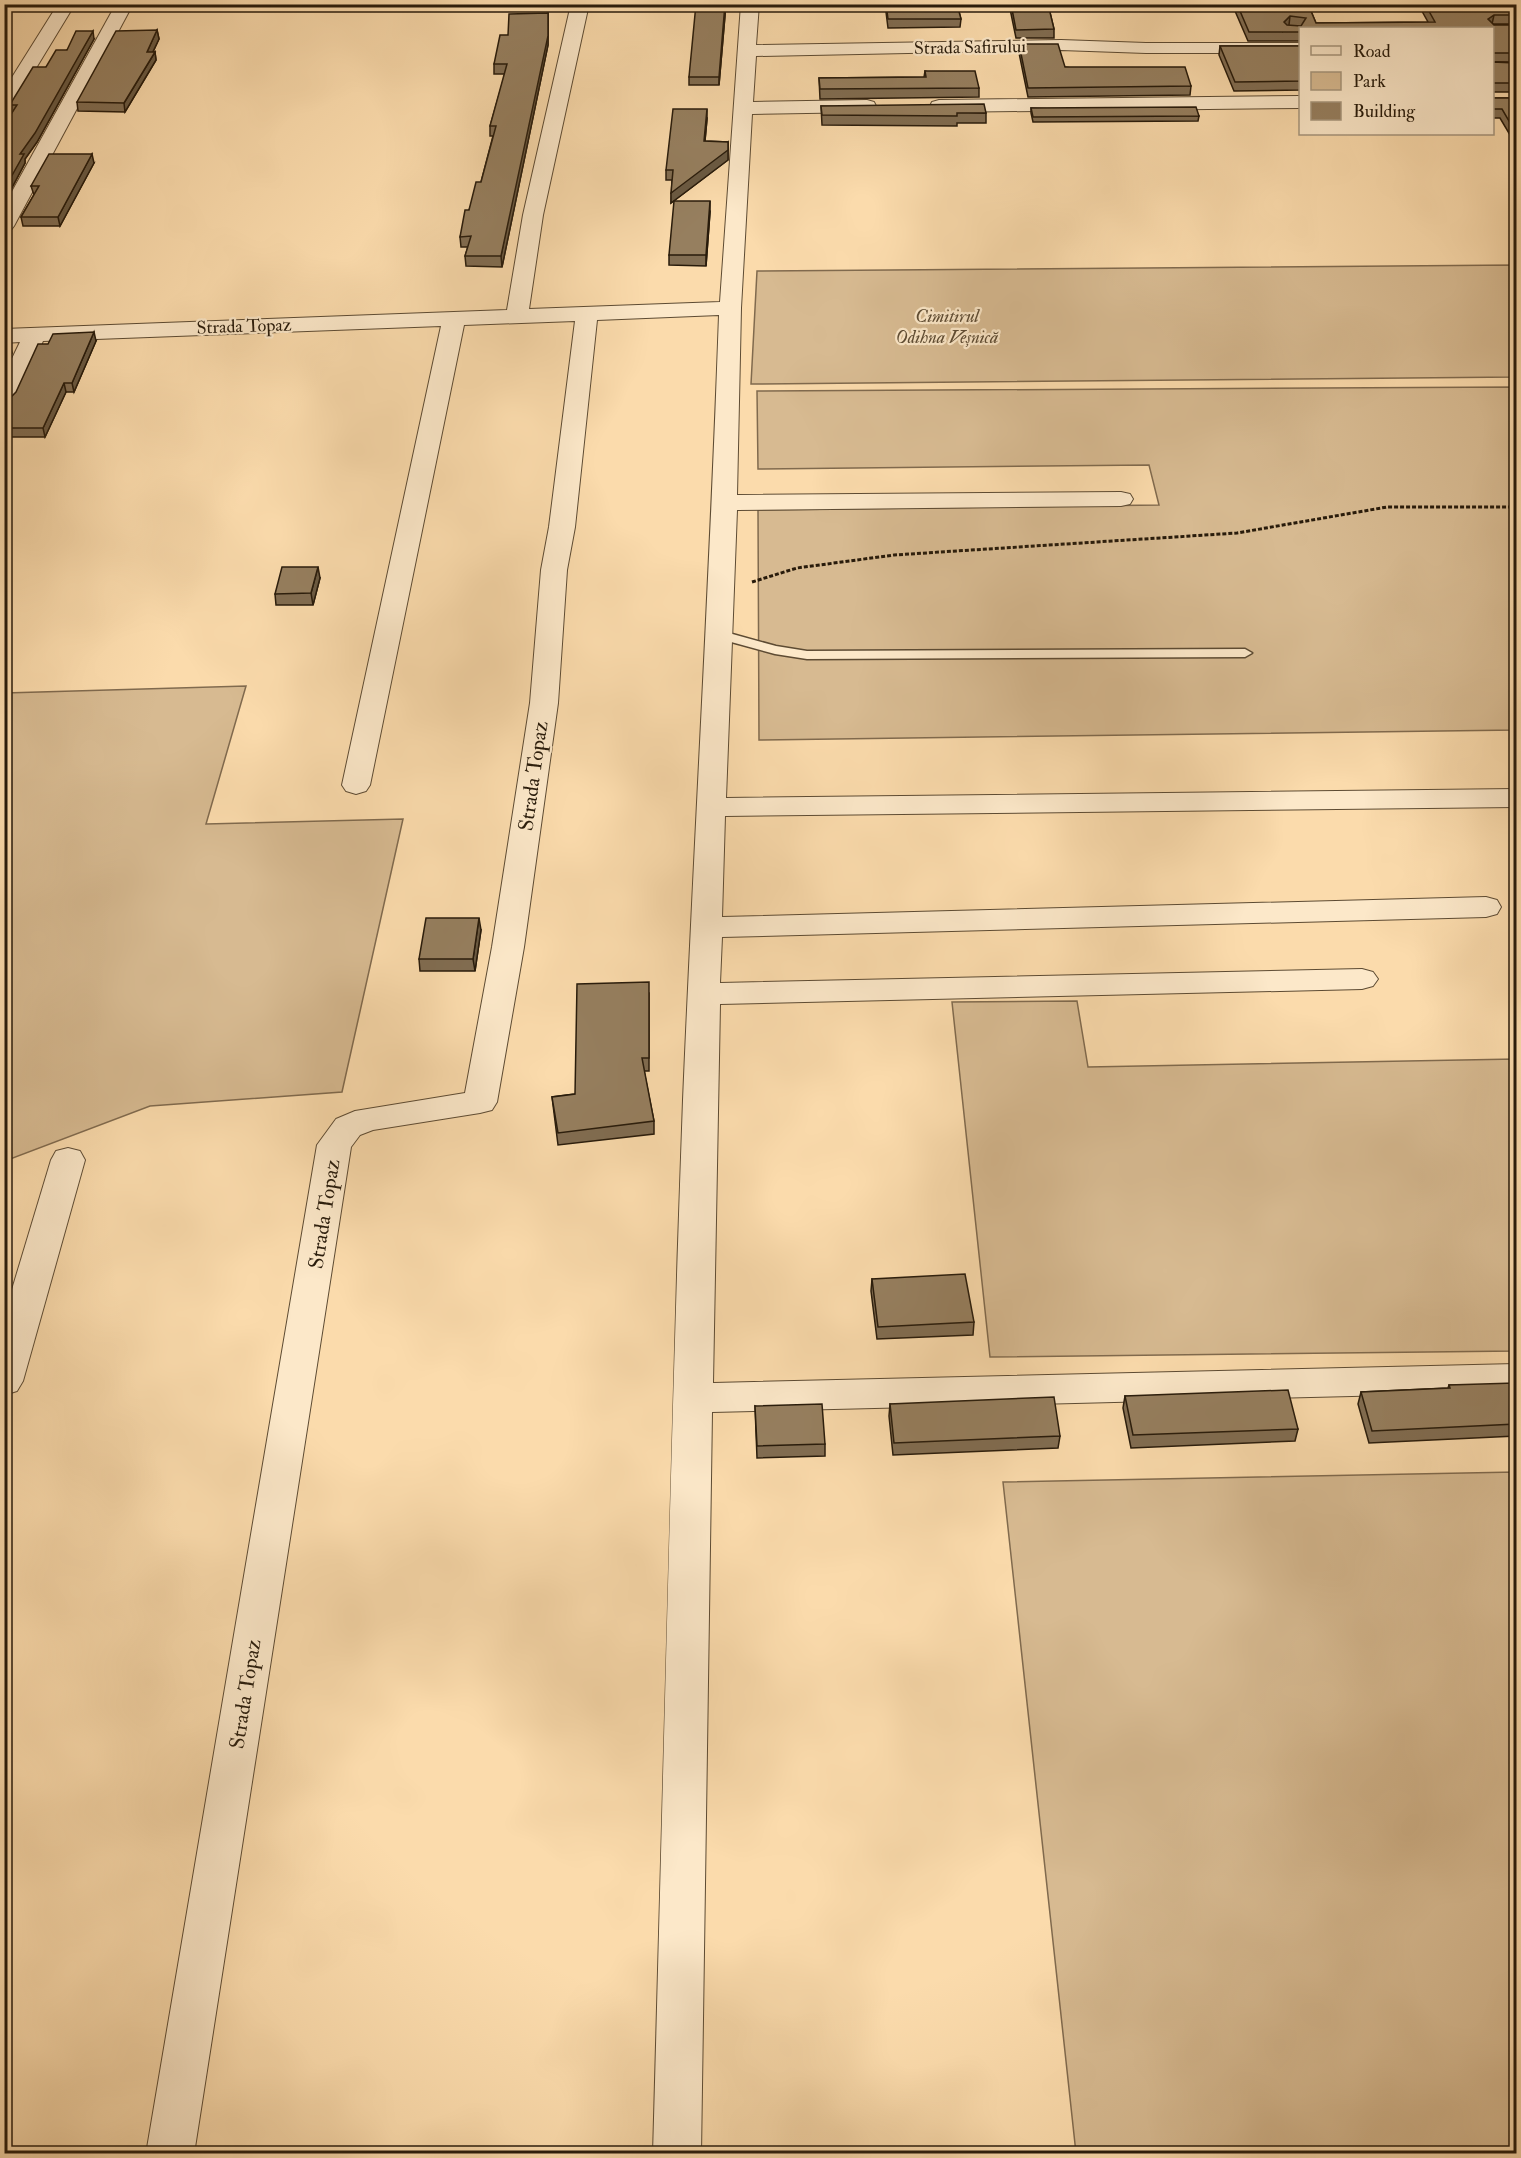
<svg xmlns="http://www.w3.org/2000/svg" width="1521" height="2158" viewBox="0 0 1521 2158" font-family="'IM FELL Double Pica',serif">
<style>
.green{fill:#d7ba91;stroke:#806a4e;stroke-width:1.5}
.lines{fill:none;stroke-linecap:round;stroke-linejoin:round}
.service-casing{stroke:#5d4b33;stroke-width:3}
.minor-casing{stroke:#5d4b33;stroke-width:2}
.path{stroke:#281b0b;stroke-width:3;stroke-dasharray:4 2;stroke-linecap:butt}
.service{fill:#fce8c9;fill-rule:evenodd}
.minor{fill:#fce8c9;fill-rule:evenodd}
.wall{fill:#816d52;stroke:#281b0b;stroke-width:1.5}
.shaded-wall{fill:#695942;stroke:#281b0b;stroke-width:1.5}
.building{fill:#967f5f;stroke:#281b0b;stroke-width:1.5;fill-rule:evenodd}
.labels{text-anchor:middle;stroke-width:4.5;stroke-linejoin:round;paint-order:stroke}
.far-street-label{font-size:18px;fill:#281b0b;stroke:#fce8c9}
.far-park-label{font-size:18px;font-style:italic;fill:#5d4b33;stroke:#fce8c9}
.street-label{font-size:21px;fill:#281b0b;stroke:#fce8c9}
</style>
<rect width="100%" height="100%" fill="#fbdbac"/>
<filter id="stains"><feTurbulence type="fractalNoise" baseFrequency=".00333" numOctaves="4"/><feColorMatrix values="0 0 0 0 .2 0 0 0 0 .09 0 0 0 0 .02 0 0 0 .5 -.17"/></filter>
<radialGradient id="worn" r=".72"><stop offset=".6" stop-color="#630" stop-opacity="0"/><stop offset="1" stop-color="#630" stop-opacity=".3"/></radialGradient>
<g class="green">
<polygon points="1516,265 1516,377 751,384 757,271"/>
<polygon points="1516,387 1516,730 759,740 758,510 1159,505 1149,465 758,469 757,391"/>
<polygon points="246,686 206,824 403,819 342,1092 150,1106 5,1161 5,693"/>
<polygon points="1077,1001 1088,1067 1516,1059 1516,1351 990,1357 952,1002"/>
<polygon points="1516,1472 1516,2153 1076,2153 1003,1482"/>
</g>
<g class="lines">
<defs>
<polygon id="service" points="718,630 776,646 807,651 1245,649 1252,653 1245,657 807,659 775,654 713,637 711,634"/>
<g id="minor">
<polygon points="58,4 75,4 13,106 11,110 4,112 4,90"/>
<polygon points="116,4 133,4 14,226 11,230 4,232 4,206"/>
<path d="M571,4H589L543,215L529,309L720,302L741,4H759L756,45L1061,40L1146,43H1300V53H1146L1061,50L756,56L753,102L867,100L874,102L876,106L874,110L867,112L752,114L741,308L737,495L1121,492L1130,494L1133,499L1130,504L1121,506L737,510L726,798L1516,789V807L725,816L722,917L1486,897L1497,900L1501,907L1497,914L1486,917L722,937L720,983L1362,969L1373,972L1378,979L1373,986L1362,989L720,1004L713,1383L1516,1364V1392L712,1412L701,2154H653C663,1802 670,1451 683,1100C694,838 710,577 719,315L597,320L575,527L567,570L558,703L524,947L497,1102L492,1110L480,1113L373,1130L360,1135L351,1147L194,2154H146L317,1145L336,1119L355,1111L465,1093L492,947L530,703L541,570L549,527L575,321L464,325L370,785L366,791L356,794L346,791L342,785L441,326L43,341L16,400L12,405L4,407V375L20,342L4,343V329L507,310L523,215Z"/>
<polygon points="1300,96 1300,108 939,112 932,110 930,106 932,102 939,100"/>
<polygon points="68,1148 80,1151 85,1160 23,1381 17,1391 4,1395 4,1316 51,1160 56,1151"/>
</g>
</defs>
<use href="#service" class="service-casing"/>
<use href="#minor" class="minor-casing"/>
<polyline class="path" points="752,582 797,568 894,555 1237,533 1387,507 1516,507"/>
<use href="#service" class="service"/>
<use href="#minor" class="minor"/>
</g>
<g class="wall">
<polygon points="726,4 719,85 689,85 689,77"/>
<polygon points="885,4 957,4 961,19 960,27 888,28"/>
<polygon points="1009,4 1048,4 1054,29 1054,38 1016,38"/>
<polygon points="1232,4 1308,4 1316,23 1428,22 1418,4 1516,4 1516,24 1492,24 1494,25 1516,25 1516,62 1492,62 1492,28 1300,28 1300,41 1248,41"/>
<polygon points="548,13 548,45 502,267 466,266 465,256 468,247 461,247 460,237 469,210 481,182 493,136 490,136 490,126 505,74 494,74 494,64 508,35"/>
<polygon points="157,30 159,39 153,52 155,52 156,60 125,112 78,111 77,102"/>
<polygon points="94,39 37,142 25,159 25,163 8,195 4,195 4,125 12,113 9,113 7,105 11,103 46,67 67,50"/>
<polygon points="1019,44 1065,67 1191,86 1190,95 1028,97 1019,53"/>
<polygon points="1220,46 1300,46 1300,90 1234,91 1219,55"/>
<polygon points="1492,62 1516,63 1516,92 1492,92"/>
<polygon points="925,71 979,88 979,97 820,99 819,78 924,77"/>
<polygon points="1492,98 1516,98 1516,145 1500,118 1492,118"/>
<polygon points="821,106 986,113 986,123 957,123 957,126 822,125"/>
<polygon points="1031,108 1199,116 1198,121 1033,122 1031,113"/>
<polygon points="707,119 705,141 728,142 728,160 671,203 672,180 666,180 666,170"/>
<polygon points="94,163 60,226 23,226 21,217 34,195 31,186"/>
<polygon points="710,212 706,266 669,265 669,255"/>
<polygon points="96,341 74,392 66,392 45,437 4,437 4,399 10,398"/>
<polygon points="320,578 313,605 276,605 275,594"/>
<polygon points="481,930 475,971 420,971 419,959"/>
<polygon points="649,994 649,1071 644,1071 654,1121 654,1134 558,1145 552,1097 575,1094"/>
<polygon points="872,1279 974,1322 973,1335 877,1339 871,1291"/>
<polygon points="1449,1385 1516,1387 1516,1436 1369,1443 1358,1404 1361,1392 1448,1388"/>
<polygon points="1125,1396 1298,1429 1295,1441 1131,1448 1123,1408"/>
<polygon points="890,1404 1060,1436 1058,1448 893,1455 889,1416"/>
<polygon points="755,1406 825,1444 825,1456 757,1458"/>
</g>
<g class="shaded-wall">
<polygon points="725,4 726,4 719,85 719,77"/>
<polygon points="548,13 548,45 502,267 501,256"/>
<polygon points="1494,15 1492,24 1488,19"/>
<polygon points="1290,16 1289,25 1283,31 1284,22"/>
<polygon points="157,30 159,39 149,60 147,52"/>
<polygon points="93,31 94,39 37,142 25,159 25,163 8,195 6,186 20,154"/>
<polygon points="155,52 156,60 125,112 124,103"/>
<polygon points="10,66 11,74 4,85 4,76"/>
<polygon points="707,109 707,119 704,151 704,141"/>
<polygon points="728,142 728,160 671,203 671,193"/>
<polygon points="92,154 94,163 60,226 58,217"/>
<polygon points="710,201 710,212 706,266 706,255"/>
<polygon points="94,332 96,341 74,392 72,383"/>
<polygon points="10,344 12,353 4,369 4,356"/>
<polygon points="64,383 66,392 45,437 43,428"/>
<polygon points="318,567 320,578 313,605 311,593"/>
<polygon points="479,918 481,930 475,971 473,959"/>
</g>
<g class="building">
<polygon points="696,4 725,4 719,77 689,77"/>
<polygon points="886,4 957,4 961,19 888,19"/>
<polygon points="1011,4 1048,4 1054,29 1016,30"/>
<path d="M1237,4H1308L1316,23L1435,22L1425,4H1516V15H1494L1488,19L1494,25H1516V53H1494L1492,54V28H1300V32H1249ZM1290,16L1306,18L1301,26L1287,25L1284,22Z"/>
<polygon points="548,13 548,36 501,256 465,256 471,236 460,237 465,210 469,210 476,182 481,182 496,126 490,126 507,64 494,64 500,35 508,35 509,14"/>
<polygon points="157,30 147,52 155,52 124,103 77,102 116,31"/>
<polygon points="76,31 93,31 35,133 20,154 24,154 6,186 4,186 4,125 17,105 7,105 11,103 33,67 46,67 56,50 67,50"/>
<polygon points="1019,44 1058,44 1065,67 1185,67 1191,86 1028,88"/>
<polygon points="1220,46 1300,46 1300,81 1235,82"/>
<polygon points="1492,62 1516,63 1516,83 1492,83"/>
<polygon points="4,66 10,66 4,76"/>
<polygon points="925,71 975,71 979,88 820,89 819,78 926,77"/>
<polygon points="1492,98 1516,98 1516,133 1502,109 1492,109"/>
<polygon points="984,104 986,113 957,113 957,116 822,115 821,106"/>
<polygon points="1196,107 1199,116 1033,117 1031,108"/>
<polygon points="673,109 707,109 704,141 728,142 728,150 671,193 673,170 666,170"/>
<polygon points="49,154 92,154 58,217 21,217 39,186 31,186"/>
<polygon points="674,201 710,201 706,255 669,255"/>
<polygon points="94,332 72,383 64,383 43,428 4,428 4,399 10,398 16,392 38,344 48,344 53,334"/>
<polygon points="4,344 10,344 4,356"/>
<polygon points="282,567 318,567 311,593 275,594"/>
<polygon points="426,918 479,918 473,959 419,959"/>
<polygon points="649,982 649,1058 642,1058 654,1121 558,1133 552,1097 575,1094 577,984"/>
<polygon points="965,1274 974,1322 878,1327 872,1279"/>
<polygon points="1515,1383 1516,1387 1516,1424 1372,1431 1361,1392 1450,1388 1449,1385"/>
<polygon points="1288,1390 1298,1429 1133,1435 1125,1396"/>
<polygon points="1054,1397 1060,1436 894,1443 890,1404"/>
<polygon points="822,1404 825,1444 757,1446 755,1406"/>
</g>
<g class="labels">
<g class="far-street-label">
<text transform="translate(970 47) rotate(-1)" y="6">Strada Safirului</text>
<text transform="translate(244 326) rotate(-2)" y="6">Strada Topaz</text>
</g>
<g class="far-park-label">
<text x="947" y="322">Cimitirul<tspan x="947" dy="21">Odihna Veșnică</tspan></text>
</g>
<g class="street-label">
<text transform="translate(533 776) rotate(-82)" y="7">Strada Topaz</text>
<text transform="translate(324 1214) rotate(-81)" y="7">Strada Topaz</text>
<text transform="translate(245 1694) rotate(-81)" y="7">Strada Topaz</text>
</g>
</g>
<rect width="1521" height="2158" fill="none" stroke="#fbdbac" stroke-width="24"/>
<rect x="6" y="6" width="1509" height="2146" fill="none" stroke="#281b0b" stroke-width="3"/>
<rect x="12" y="12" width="1497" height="2134" fill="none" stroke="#281b0b" stroke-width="1.5"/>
<rect x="1299" y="27" width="195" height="108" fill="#fce8c9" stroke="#a7967d" stroke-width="1.5"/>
<rect x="1311" y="46" width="30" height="9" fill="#fce8c9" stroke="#a7967d" stroke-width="1.5"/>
<text x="1353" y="57" font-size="18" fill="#281b0b">Road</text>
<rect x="1311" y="72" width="30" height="18" fill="#d7ba91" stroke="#a7967d" stroke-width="1.5"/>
<text x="1353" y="87" font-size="18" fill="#281b0b">Park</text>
<rect x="1311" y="102" width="30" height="18" fill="#967f5f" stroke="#a7967d" stroke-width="1.5"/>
<text x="1353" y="117" font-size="18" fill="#281b0b">Building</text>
<rect width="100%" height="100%" filter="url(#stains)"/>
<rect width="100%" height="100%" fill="url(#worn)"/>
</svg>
